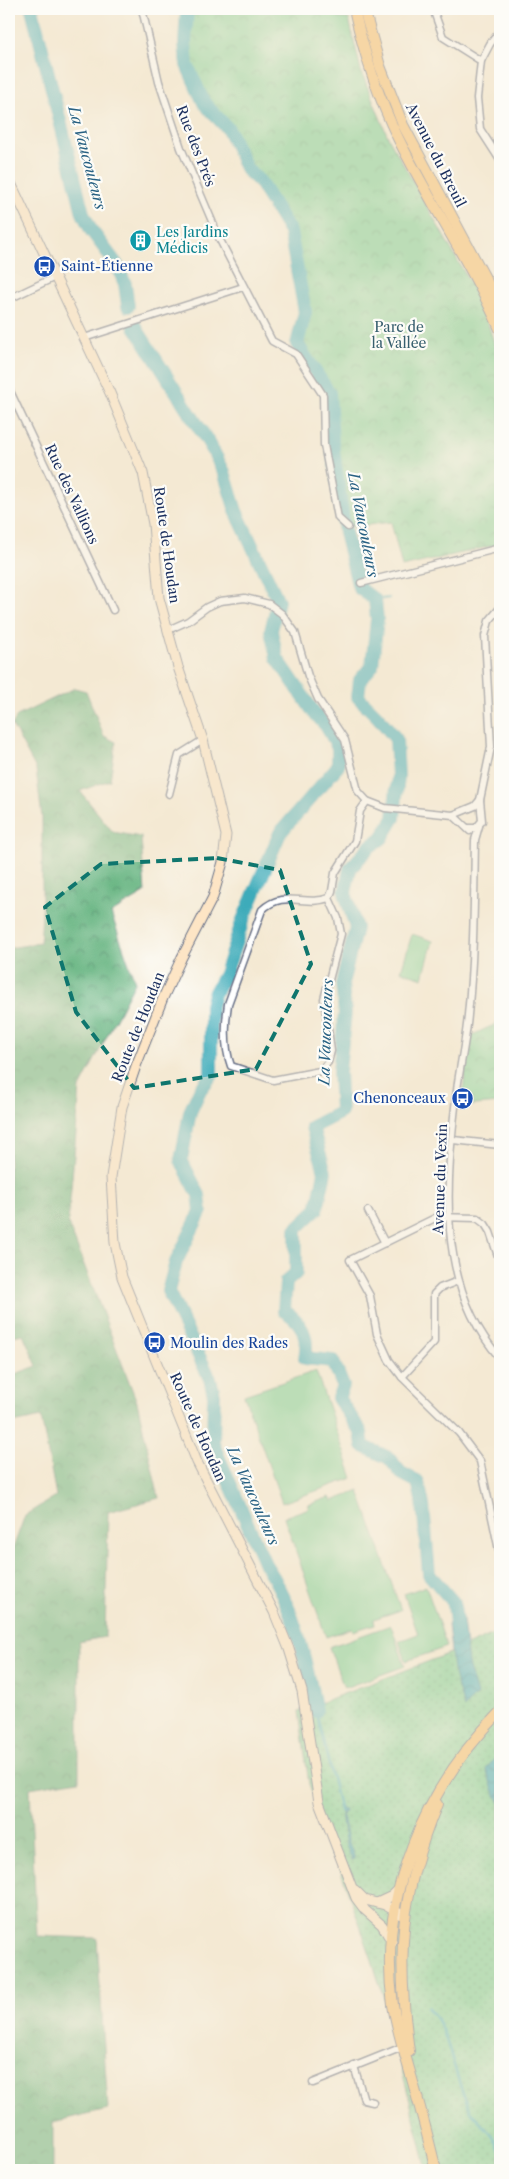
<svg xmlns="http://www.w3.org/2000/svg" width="509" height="2179" viewBox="0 0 509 2179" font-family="'Libre Caslon Text',serif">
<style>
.grass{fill:url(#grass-dots);stroke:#4a7f79}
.forest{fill:url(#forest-crowns);stroke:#3e706e}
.park{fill:url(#park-crowns);stroke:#4a7f79}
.garden{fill:#78cf94;stroke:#4a7f79}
.water{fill:url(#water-waves);stroke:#2c6d8c}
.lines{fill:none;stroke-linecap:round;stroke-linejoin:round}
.stream{stroke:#3cabba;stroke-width:2.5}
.river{stroke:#3cabba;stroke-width:14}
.street-casing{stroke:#677087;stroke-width:9}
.secondary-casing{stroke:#677087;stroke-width:11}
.primary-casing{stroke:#677087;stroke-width:12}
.street{stroke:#fff;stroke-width:6}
.secondary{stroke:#fde5c5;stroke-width:9}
.primary{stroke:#f9be6d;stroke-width:10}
.marked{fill:none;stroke:#0f766e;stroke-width:4;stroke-dasharray:10 6;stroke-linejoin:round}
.labels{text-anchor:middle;stroke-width:4.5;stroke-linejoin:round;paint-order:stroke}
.street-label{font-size:14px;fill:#1b2f5e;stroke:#fdfcf7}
.culture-label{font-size:14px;fill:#0d838f;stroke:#fdfcf7;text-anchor:start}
.transit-label{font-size:14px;fill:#164399;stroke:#fdfcf7;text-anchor:start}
.park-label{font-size:14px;fill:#375f6e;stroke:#fdfcf7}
.water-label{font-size:15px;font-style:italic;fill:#286183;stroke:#fdfcf7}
</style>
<defs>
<pattern id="grass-dots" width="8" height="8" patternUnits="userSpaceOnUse" patternTransform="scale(1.25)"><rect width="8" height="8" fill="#78cf94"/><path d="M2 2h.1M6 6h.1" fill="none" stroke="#62a87c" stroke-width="1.8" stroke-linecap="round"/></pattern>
<pattern id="forest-crowns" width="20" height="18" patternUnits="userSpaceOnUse" patternTransform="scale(1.25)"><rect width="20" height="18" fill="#62b27e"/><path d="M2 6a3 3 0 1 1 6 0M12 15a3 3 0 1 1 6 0" fill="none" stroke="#50916a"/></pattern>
<pattern id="park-crowns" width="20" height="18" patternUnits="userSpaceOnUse" patternTransform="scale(1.25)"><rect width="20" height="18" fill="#78cf94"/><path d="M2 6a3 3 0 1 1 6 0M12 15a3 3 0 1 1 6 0" fill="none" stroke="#62a87c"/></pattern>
<pattern id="water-waves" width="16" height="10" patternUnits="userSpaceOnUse" patternTransform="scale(1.25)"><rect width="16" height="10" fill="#3cabba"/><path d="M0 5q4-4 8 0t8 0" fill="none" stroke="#328c9a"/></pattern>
</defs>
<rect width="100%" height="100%" fill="#fdfcf7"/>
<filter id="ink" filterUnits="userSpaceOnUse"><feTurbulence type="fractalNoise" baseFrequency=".02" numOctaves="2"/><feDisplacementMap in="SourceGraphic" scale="10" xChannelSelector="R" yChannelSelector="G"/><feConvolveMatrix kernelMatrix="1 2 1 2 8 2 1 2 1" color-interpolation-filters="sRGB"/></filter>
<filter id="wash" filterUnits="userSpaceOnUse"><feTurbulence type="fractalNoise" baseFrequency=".0096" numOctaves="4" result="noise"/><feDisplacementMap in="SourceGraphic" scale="20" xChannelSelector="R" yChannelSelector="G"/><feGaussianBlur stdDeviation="1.12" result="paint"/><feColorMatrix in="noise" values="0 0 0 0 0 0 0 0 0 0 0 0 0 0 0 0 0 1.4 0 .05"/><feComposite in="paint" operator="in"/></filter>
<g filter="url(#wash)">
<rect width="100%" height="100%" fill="#f4e9d3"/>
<polygon class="grass" points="500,1631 500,2170 427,2170 385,2002 371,1957 339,1866 320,1819 309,1784 299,1711 453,1652"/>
<polygon class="forest" points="75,688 86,691 104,736 116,742 110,780 80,791 113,832 141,837 145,893 111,913 135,982 80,1088 68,1223 137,1402 159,1498 108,1512 105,1637 79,1642 79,1780 30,1788 37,1936 97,1938 108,2109 53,2122 53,2170 9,2170 9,1559 25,1515 56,1496 41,1417 9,1424 9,1376 37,1366 23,1334 9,1337 9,948 40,943 42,914 42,818 36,769 12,725 17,716"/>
<g class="park">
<polygon points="183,9 337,9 338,18 349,19 361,71 388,137 481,302 500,361 500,544 402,567 391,522 353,527 345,516 327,385 302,338 309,308 295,248 190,75"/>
<polygon points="500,1022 500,1103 462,1106 468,1037"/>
</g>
<g class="garden">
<polygon points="412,934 433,941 423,978 401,971"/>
<polygon points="316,1371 353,1478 282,1503 244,1395"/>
<polygon points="359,1491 401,1610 374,1619 375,1624 353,1631 352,1628 326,1637 284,1517 309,1508 308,1505 330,1497 332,1501"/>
<polygon points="426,1586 447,1647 406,1661 399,1641 418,1634 404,1594"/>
<polygon points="391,1625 405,1666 344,1688 329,1647"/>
</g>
<g class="water">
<polygon points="341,527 345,533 351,549 345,549"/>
<polygon points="452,1618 463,1619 468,1664 477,1695 464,1708 453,1670 448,1625"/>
<polygon points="497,1756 500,1765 500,1803 492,1787 486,1769"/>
<polygon points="340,1808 342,1808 342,1811 344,1808 345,1812 342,1813 348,1840 355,1859 352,1860 346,1845"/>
</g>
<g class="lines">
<g class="stream">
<polyline points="375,600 389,598"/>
<polyline points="316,1711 340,1811"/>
<path d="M427,2007C452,2032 453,2081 472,2112C481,2127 496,2134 500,2152"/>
</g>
<g class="river">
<polyline points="32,9 83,213 91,230 117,265 125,284 128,306"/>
<path d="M187,9L185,43L187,65L204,103L228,129L247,170L259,181L290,232L305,312L297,344L329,393L332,443L345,533L359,588L375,600L377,619L372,666L360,680L358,697L378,717L396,739L398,776L394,818L382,838L369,847L350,869L345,893L356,928L342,984L345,1013L339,1071L341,1112L312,1127L325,1172L317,1209L296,1229V1273L286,1282L284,1311C302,1321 309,1338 305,1358L333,1361L343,1386L338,1398L361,1432L363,1446L389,1458L401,1473L418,1482L423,1504L429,1574L454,1603L457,1636"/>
<path d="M134,325L210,445L224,472L236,511L278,601L271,631L277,658L313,711L327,727L338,747V766L280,833L243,920L225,974L214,994L211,1006V1076L200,1090L190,1112L181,1160L199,1195L201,1211L176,1262L168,1291L210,1379L214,1395L213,1444L265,1564C295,1607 305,1660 316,1711"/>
</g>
</g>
</g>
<g filter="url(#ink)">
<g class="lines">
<defs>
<g id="street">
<polyline points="142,9 159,82 181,148 220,240 272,341 296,354 323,395 324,445 338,518 348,527"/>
<polyline points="433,9 443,37 481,61"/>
<polyline points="500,31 490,44 481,61 477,98 480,129 500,160"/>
<polyline points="9,299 55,277"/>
<polyline points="84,338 243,287"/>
<polyline points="9,389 113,610"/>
<polyline points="361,583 500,548"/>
<polyline points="168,630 188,621 207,607 220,601 245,598 269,604 282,614 295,632 308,676 318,699 345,740 358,791 367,801 385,808 453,815 475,806 480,800"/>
<polyline points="169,794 179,755 203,740"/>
<polyline points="453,815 470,831"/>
<path d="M479,826L475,840C474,899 474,957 468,1015C466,1040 460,1065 457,1090C446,1181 435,1284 500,1358"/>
<polyline points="468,828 476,828 482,821 480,800 491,747 485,636 489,621 500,608"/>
<path d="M329,898L338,918L341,934L324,999L331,1051L328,1062L320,1071L273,1080L231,1066C224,1047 225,1024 228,1004L262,910C284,889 304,907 329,898L332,891L335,873L355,841L360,811L367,801"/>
<polyline points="453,1140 500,1145"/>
<polyline points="368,1211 385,1243"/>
<polyline points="500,1262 490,1232 485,1224 477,1218 437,1217 350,1260 370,1296 377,1334 389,1360 402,1377 459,1433 480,1461 500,1555"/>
<polyline points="402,1377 434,1342 434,1294 440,1288 458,1281"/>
<polyline points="354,2066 364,2100 373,2102"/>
<polyline points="313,2083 405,2046"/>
</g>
<g id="secondary">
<polyline points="9,179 110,393 143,473 153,524 159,598 178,667 203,740 226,835 223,862 213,897 181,959 163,998 136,1066 122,1107 111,1177 115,1243 122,1277 197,1462 274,1612 289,1649 302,1691 319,1802 356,1898 365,1910 382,1925 392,1942"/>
<polyline points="355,1890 365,1900 385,1905 404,1916"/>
<polyline points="377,1903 392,1896 399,1889"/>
</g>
<g id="primary">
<path d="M354,9C364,53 378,97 398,138C430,203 471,263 500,329"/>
<polyline points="364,9 380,66 403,125 500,306"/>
<path d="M409,2051C396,1955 400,1894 437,1804"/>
<path d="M436,2170C430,2146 424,2121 417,2097C409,2066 398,2036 393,2005C377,1896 425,1788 500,1712"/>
</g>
</defs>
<use href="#street" class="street-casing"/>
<use href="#secondary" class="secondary-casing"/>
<use href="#primary" class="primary-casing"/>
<use href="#street" class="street"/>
<use href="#secondary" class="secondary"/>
<use href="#primary" class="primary"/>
</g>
</g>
<path d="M0 0H509V2179H0ZM217,858L280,870L311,964L256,1069L134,1088L76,1012L45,907L101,864Z" fill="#f4e9d3" fill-opacity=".55" fill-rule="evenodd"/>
<path class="marked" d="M217,858L280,870L311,964L256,1069L134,1088L76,1012L45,907L101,864Z"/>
<defs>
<symbol id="building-disc" viewBox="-11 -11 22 22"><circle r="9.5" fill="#0f9aa8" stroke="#fdfcf7"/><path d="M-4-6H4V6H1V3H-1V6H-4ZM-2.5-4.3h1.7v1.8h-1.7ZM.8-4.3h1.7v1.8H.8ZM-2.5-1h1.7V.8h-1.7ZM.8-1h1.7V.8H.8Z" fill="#fff"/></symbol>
<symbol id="bus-disc" viewBox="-11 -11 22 22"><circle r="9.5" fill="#1a4fb4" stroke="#fdfcf7"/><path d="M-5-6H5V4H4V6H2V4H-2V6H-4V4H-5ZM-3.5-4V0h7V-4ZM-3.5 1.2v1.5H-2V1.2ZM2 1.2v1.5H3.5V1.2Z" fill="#fff"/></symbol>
</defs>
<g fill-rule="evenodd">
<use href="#building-disc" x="128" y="228" width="25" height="25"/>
<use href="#bus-disc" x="32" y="254" width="25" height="25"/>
<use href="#bus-disc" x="450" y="1086" width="25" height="25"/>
<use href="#bus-disc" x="142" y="1330" width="25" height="25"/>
</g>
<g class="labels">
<g class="street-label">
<text transform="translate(196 146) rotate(69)" y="5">Rue des Prés</text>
<text transform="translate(436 155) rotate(63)" y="5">Avenue du Breuil</text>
<text transform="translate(72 494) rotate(65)" y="5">Rue des Vallions</text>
<text transform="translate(167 545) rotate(82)" y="5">Route de Houdan</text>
<text transform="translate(138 1027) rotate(-68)" y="5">Route de Houdan</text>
<text transform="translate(440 1179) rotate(-88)" y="5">Avenue du Vexin</text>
<text transform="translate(198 1427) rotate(66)" y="5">Route de Houdan</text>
</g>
<g class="culture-label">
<text x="156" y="237">Les Jardins<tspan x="156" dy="16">Médicis</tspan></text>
</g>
<g class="transit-label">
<text x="61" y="271">Saint-Étienne</text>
<text x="446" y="1103" text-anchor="end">Chenonceaux</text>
<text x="170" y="1348">Moulin des Rades</text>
</g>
<g class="park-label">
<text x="399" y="332">Parc de<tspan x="399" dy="16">la Vallée</tspan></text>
</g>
<g class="water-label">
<text transform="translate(87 158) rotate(75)" y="5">La Vaucouleurs</text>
<text transform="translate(363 525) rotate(79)" y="5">La Vaucouleurs</text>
<text transform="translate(326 1032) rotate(-88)" y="5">La Vaucouleurs</text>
<text transform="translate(253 1496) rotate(66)" y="5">La Vaucouleurs</text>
</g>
</g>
<rect width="509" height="2179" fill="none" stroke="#fdfcf7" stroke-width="30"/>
</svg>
